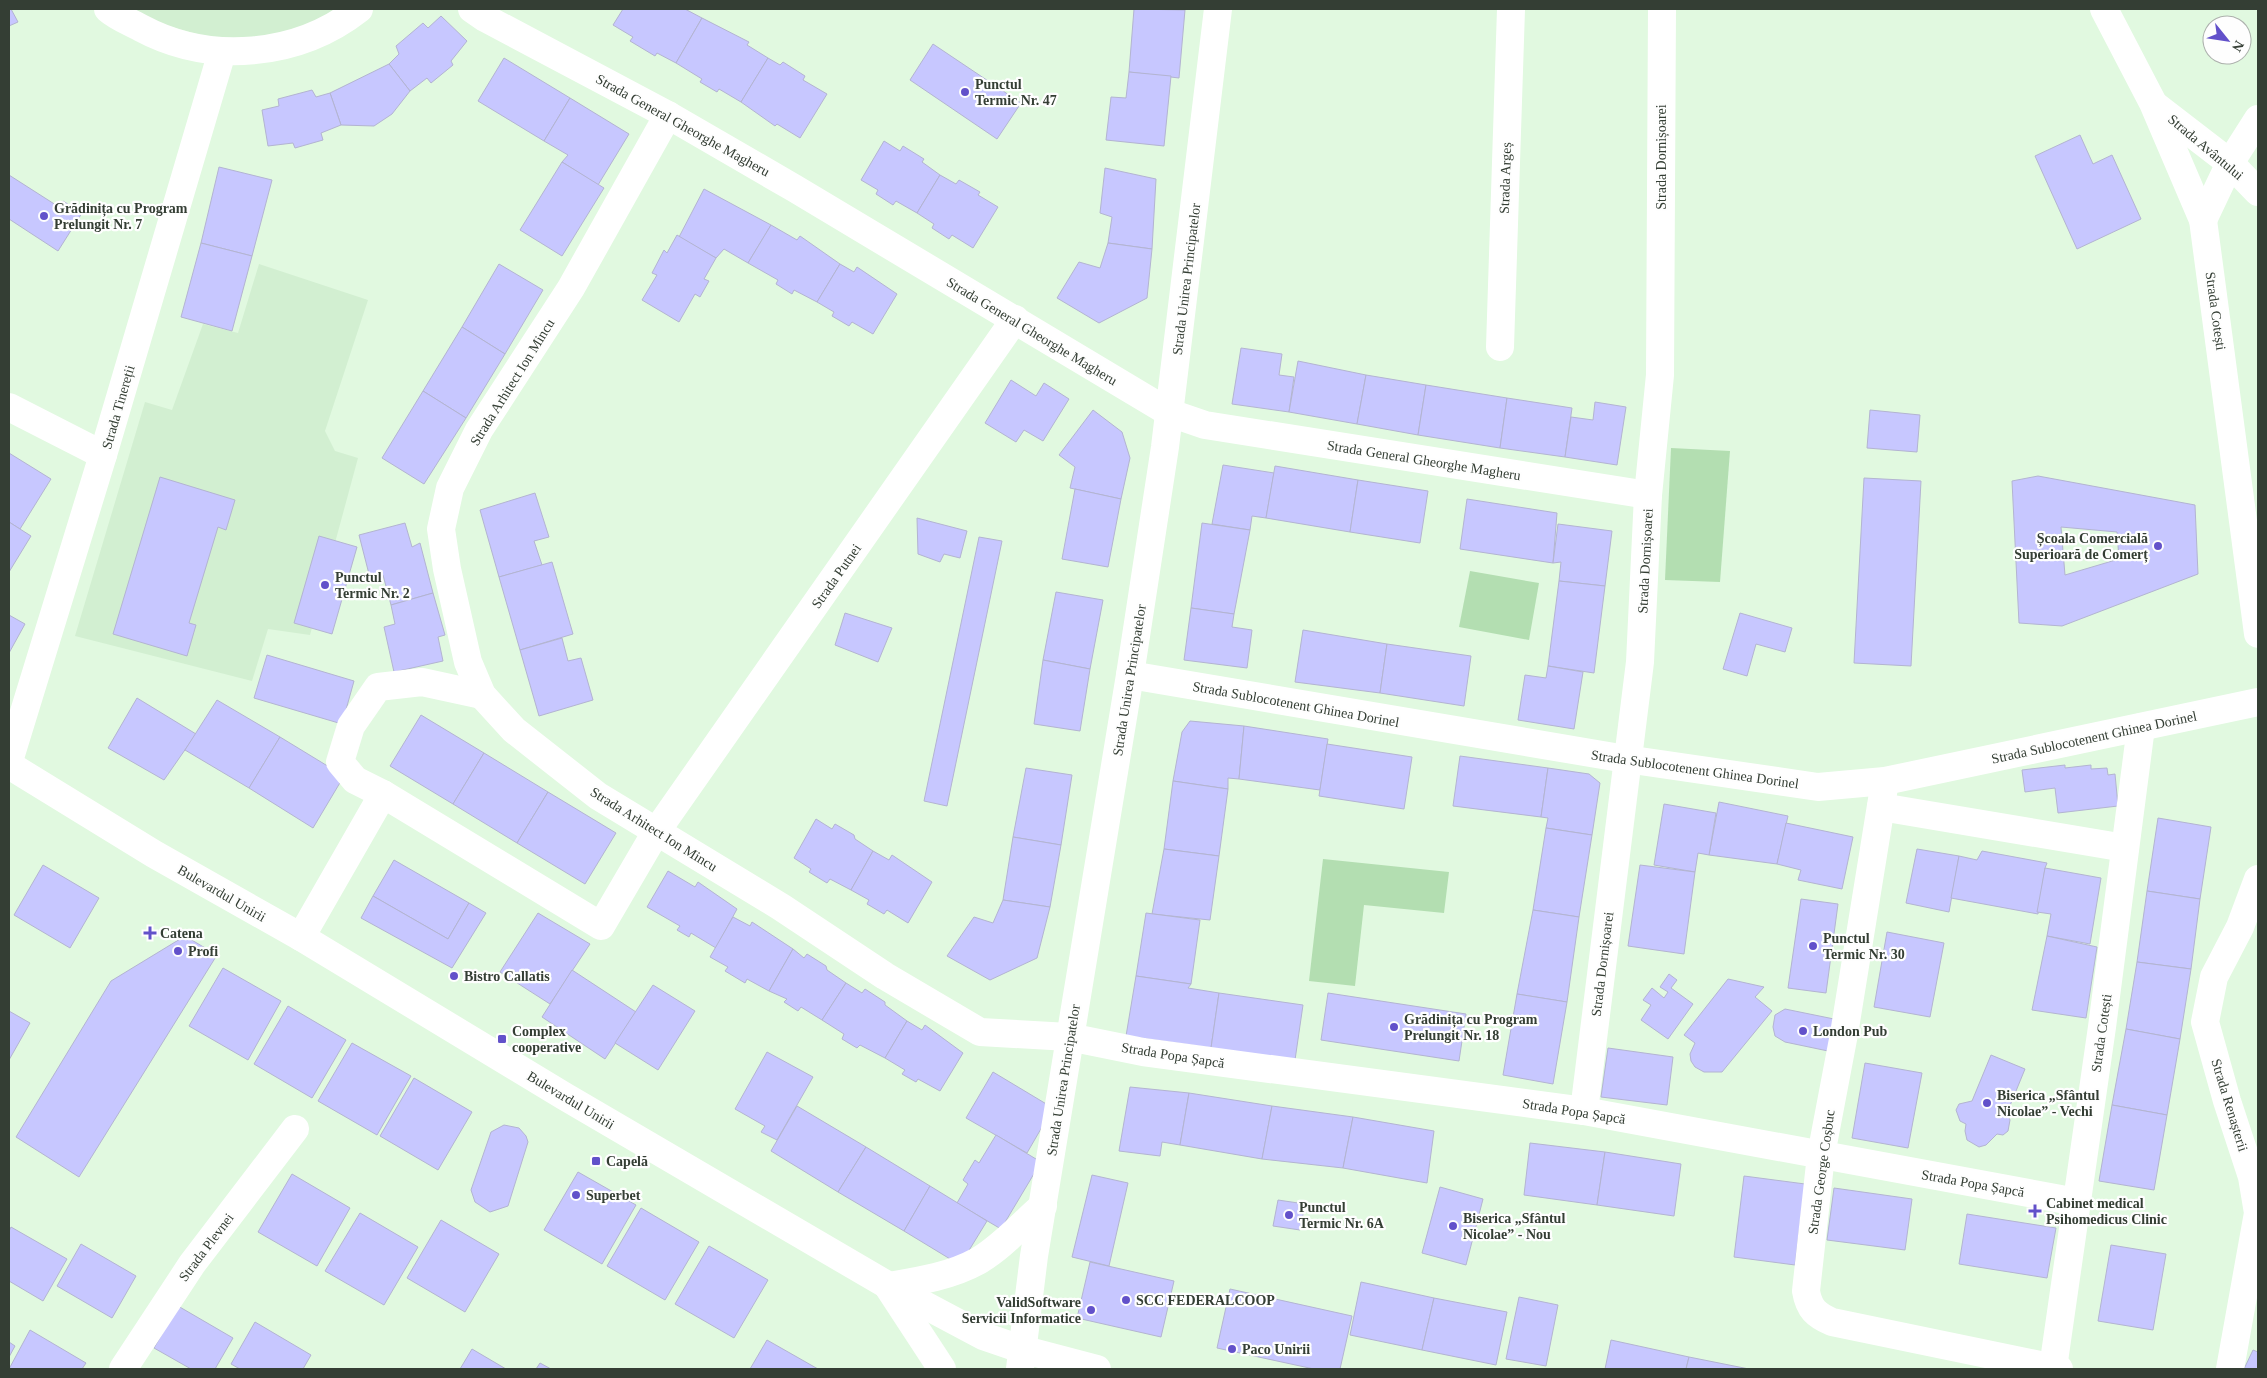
<svg xmlns="http://www.w3.org/2000/svg" width="2267" height="1378" viewBox="0 0 2267 1378" font-family="Georgia,serif">
<style>
.built{fill:#d2efd1}
.green{fill:#b3deb1}
.building{fill:#c7c7ff;stroke:#b3b4d1;fill-rule:evenodd}
.lines{fill:none;stroke-linecap:round;stroke-linejoin:round}
.minor{stroke:#fff;stroke-width:28}
.major{stroke:#fff;stroke-width:28}
.poi-dot{fill:#6251ca;stroke:#fefefe;stroke-width:2}
.labels{text-anchor:middle;stroke-width:4.5;stroke-linejoin:round;paint-order:stroke}
.poi-label{font-size:14px;font-weight:bold;fill:#343e34;stroke:#fefefe;text-anchor:start}
.street-label{font-size:14px;fill:#343e34;stroke:#fefefe}
</style>
<rect width="100%" height="100%" fill="#e1f9e0"/>
<g class="built">
<polygon points="108,9 359,9 254,50"/>
<polygon points="259,264 368,300 325,431 335,451 358,458 310,635 268,629 252,681 75,636 145,402 172,410 203,324 238,333"/>
</g>
<g class="green">
<polygon points="1671,448 1730,451 1720,582 1665,580"/>
<polygon points="1470,571 1539,583 1529,640 1459,627"/>
<polygon points="1323,859 1449,872 1444,913 1364,905 1355,986 1309,981"/>
</g>
<g class="building">
<polygon points="9,9 11,9 18,22 9,26"/>
<polygon points="623,9 685,9 702,18 676,63 657,53 655,56 630,41 633,37 613,25"/>
<polygon points="1134,9 1185,10 1179,78 1129,72"/>
<polygon points="441,16 467,41 451,61 453,65 431,83 427,78 410,91 389,64 399,54 396,46 423,23 428,28"/>
<polygon points="702,18 749,42 747,45 768,58 741,102 719,89 717,92 700,82 702,79 676,63"/>
<polygon points="933,44 1021,103 997,139 910,80"/>
<polygon points="504,58 570,98 544,141 478,101"/>
<polygon points="768,58 780,65 783,62 805,76 803,80 827,94 800,138 777,124 775,126 741,102"/>
<polygon points="389,64 410,91 392,114 374,126 341,125 330,93"/>
<polygon points="1129,72 1171,76 1164,146 1106,140 1111,97 1126,98"/>
<polygon points="312,90 316,97 330,93 341,125 321,133 323,140 295,148 293,143 268,146 262,110 279,106 278,99"/>
<polygon points="570,98 629,134 598,185 562,162 568,155 544,141"/>
<polygon points="2080,135 2093,164 2112,155 2141,219 2077,249 2035,156"/>
<polygon points="884,141 900,151 903,146 924,159 922,162 940,175 917,213 896,201 893,205 876,194 878,190 861,180"/>
<polygon points="562,162 604,188 562,256 520,230"/>
<polygon points="219,167 272,180 252,256 201,243"/>
<polygon points="1105,168 1156,179 1152,249 1108,243 1112,217 1100,213"/>
<polygon points="9,175 59,207 63,201 82,213 58,251 9,219"/>
<polygon points="940,175 956,184 959,180 980,192 978,195 998,207 973,248 952,235 949,239 932,228 934,224 917,213"/>
<polygon points="704,189 771,225 748,263 724,249 716,258 679,237"/>
<polygon points="771,225 797,240 800,236 840,264 817,302 794,290 792,294 776,284 778,280 748,263"/>
<polygon points="677,235 716,258 704,279 709,281 700,297 695,294 679,322 642,300 657,275 652,273 664,250 667,253"/>
<polygon points="201,243 252,256 232,331 181,317"/>
<polygon points="1108,243 1152,249 1147,298 1099,323 1057,298 1079,262 1100,268"/>
<polygon points="499,264 543,290 505,354 462,327"/>
<polygon points="840,264 854,272 857,267 897,294 873,334 852,322 849,326 832,316 834,312 817,302"/>
<polygon points="462,327 505,354 466,418 423,391"/>
<polygon points="1241,348 1282,354 1279,375 1294,377 1289,412 1232,404"/>
<polygon points="1298,361 1366,375 1357,424 1289,412"/>
<polygon points="1366,375 1426,385 1418,435 1357,424"/>
<polygon points="1011,380 1036,396 1044,383 1069,399 1043,441 1024,430 1016,442 985,423"/>
<polygon points="1426,385 1507,398 1500,448 1418,435"/>
<polygon points="423,391 466,418 424,484 382,458"/>
<polygon points="1507,398 1572,408 1565,457 1500,448"/>
<polygon points="1595,402 1626,407 1617,465 1565,457 1571,417 1593,420"/>
<polygon points="1093,410 1122,432 1130,458 1121,499 1070,488 1075,467 1059,455"/>
<polygon points="1870,410 1920,415 1917,452 1867,448"/>
<polygon points="9,453 51,479 20,529 9,522"/>
<polygon points="1223,465 1274,473 1266,518 1252,516 1250,530 1212,524"/>
<polygon points="1275,466 1358,480 1350,532 1266,518"/>
<path d="M2038,476L2195,505L2198,574L2062,626L2019,623L2012,481ZM2061,527L2117,532L2119,559L2065,575Z"/>
<polygon points="160,477 235,500 226,530 218,527 189,623 196,625 187,656 113,634"/>
<polygon points="1864,478 1921,481 1911,666 1854,663"/>
<polygon points="1358,480 1428,491 1420,543 1350,532"/>
<polygon points="1075,489 1121,499 1108,567 1062,559"/>
<polygon points="535,493 549,537 534,541 542,565 499,577 480,510"/>
<polygon points="1467,499 1557,513 1553,563 1460,549"/>
<polygon points="917,518 967,531 960,558 944,554 940,562 918,554"/>
<polygon points="9,522 31,536 9,572"/>
<polygon points="405,523 412,547 420,543 433,593 391,605 383,575 370,578 359,535"/>
<polygon points="1202,523 1250,530 1234,614 1191,608"/>
<polygon points="1558,524 1612,531 1605,586 1559,581 1561,562 1553,563"/>
<polygon points="319,536 357,547 332,634 294,623"/>
<polygon points="979,537 1002,541 947,806 924,801"/>
<polygon points="552,562 573,634 520,650 499,577"/>
<polygon points="1559,581 1605,586 1594,673 1548,666"/>
<polygon points="1056,592 1103,600 1090,669 1043,660"/>
<polygon points="433,593 445,635 438,637 443,661 394,672 384,627 395,624 391,605"/>
<polygon points="1191,608 1234,614 1232,627 1252,630 1247,668 1184,660"/>
<polygon points="845,613 892,628 878,662 835,645"/>
<polygon points="1740,613 1792,628 1785,652 1756,644 1747,676 1723,669"/>
<polygon points="9,615 25,624 9,653"/>
<polygon points="1303,630 1387,644 1380,693 1295,682"/>
<polygon points="562,638 568,661 581,658 593,700 539,716 520,650"/>
<polygon points="1387,644 1471,656 1464,706 1380,693"/>
<polygon points="267,655 354,681 342,724 254,698"/>
<polygon points="1043,660 1090,669 1080,731 1034,724"/>
<polygon points="1548,666 1583,672 1574,729 1518,720 1525,675 1546,678"/>
<polygon points="137,698 196,734 164,780 108,748"/>
<polygon points="217,700 280,737 249,788 185,750"/>
<polygon points="421,715 484,753 453,804 390,766"/>
<polygon points="1190,721 1244,726 1239,779 1228,778 1228,789 1173,781 1182,732"/>
<polygon points="1244,726 1328,739 1320,790 1239,779"/>
<polygon points="280,737 344,776 313,828 249,788"/>
<polygon points="1327,744 1412,757 1404,809 1319,796"/>
<polygon points="484,753 548,792 517,843 453,804"/>
<polygon points="1460,756 1548,768 1541,817 1453,806"/>
<polygon points="2065,765 2065,768 2091,765 2091,769 2107,768 2108,775 2115,774 2118,806 2058,813 2055,788 2025,792 2022,770"/>
<polygon points="1026,768 1072,775 1061,845 1013,837"/>
<polygon points="1548,768 1589,774 1600,783 1592,835 1546,828 1548,818 1541,817"/>
<polygon points="1173,781 1228,789 1219,856 1164,849"/>
<polygon points="548,792 616,833 585,884 517,843"/>
<polygon points="1719,802 1788,816 1777,864 1709,855"/>
<polygon points="1664,804 1716,813 1709,855 1698,853 1695,872 1654,865"/>
<polygon points="2158,818 2211,827 2200,899 2147,891"/>
<polygon points="816,819 832,829 835,824 854,835 855,839 873,851 851,890 830,879 827,883 809,872 811,869 794,858"/>
<polygon points="1786,823 1853,837 1842,889 1798,880 1801,870 1777,864"/>
<polygon points="1546,828 1592,835 1579,917 1533,910"/>
<polygon points="1013,837 1061,845 1050,907 1003,900"/>
<polygon points="1164,849 1219,856 1210,920 1152,914"/>
<polygon points="1917,849 1959,856 1949,912 1906,903"/>
<polygon points="873,851 889,860 892,855 932,882 908,923 887,910 884,914 867,904 869,900 851,890"/>
<polygon points="1982,851 2047,863 2045,868 2038,914 1951,898 1959,856 1977,860"/>
<polygon points="394,860 469,903 448,939 373,896"/>
<polygon points="43,865 99,898 70,948 14,915"/>
<polygon points="1640,865 1695,872 1684,954 1628,946"/>
<polygon points="2045,868 2101,878 2090,944 2047,936 2051,914 2037,912"/>
<polygon points="668,871 695,887 698,882 737,909 716,948 691,933 689,937 677,930 680,926 647,907"/>
<polygon points="2147,891 2200,899 2191,969 2137,962"/>
<polygon points="373,896 448,939 469,903 486,913 452,968 361,918"/>
<polygon points="1801,899 1838,904 1826,993 1788,988"/>
<polygon points="1003,900 1050,907 1037,958 990,980 947,956 974,917 993,923"/>
<polygon points="1533,910 1579,917 1567,1002 1517,994"/>
<polygon points="538,913 590,944 550,1004 500,972"/>
<polygon points="1146,913 1200,920 1191,984 1136,976"/>
<polygon points="733,917 750,926 752,922 793,949 769,991 747,979 745,983 725,971 728,967 710,957"/>
<polygon points="1887,932 1944,943 1930,1017 1874,1007"/>
<polygon points="185,936 217,955 79,1177 16,1137 111,981"/>
<polygon points="2047,936 2097,947 2086,1018 2032,1010"/>
<polygon points="793,949 804,958 807,954 826,966 827,970 846,983 822,1020 801,1007 798,1011 784,1002 787,999 769,991"/>
<polygon points="2137,962 2191,969 2180,1039 2126,1029"/>
<polygon points="223,968 281,1001 248,1060 189,1026"/>
<polygon points="572,970 636,1012 605,1059 542,1017"/>
<polygon points="1669,974 1677,980 1671,988 1693,1004 1668,1039 1641,1020 1651,1005 1643,1000 1652,988 1664,998 1668,992 1660,987"/>
<polygon points="1136,976 1191,984 1188,988 1219,993 1211,1048 1126,1036"/>
<polygon points="1728,979 1764,987 1755,997 1772,1011 1722,1072 1704,1072 1695,1067 1691,1061 1690,1054 1695,1043 1684,1035"/>
<polygon points="846,983 862,993 865,989 885,1002 885,1005 907,1021 885,1058 860,1045 857,1048 842,1039 844,1034 822,1020"/>
<polygon points="653,985 695,1011 658,1070 615,1043"/>
<polygon points="1219,993 1303,1005 1295,1060 1211,1048"/>
<polygon points="1328,993 1466,1014 1459,1061 1321,1040"/>
<polygon points="1517,994 1567,1002 1553,1084 1503,1075"/>
<polygon points="288,1006 346,1040 312,1098 254,1064"/>
<polygon points="1785,1009 1834,1019 1828,1051 1785,1042 1775,1036 1773,1027 1775,1015"/>
<polygon points="9,1011 30,1023 9,1060"/>
<polygon points="907,1021 922,1030 925,1025 963,1053 940,1091 918,1079 916,1082 902,1074 905,1070 885,1058"/>
<polygon points="2126,1029 2180,1039 2167,1115 2112,1105"/>
<polygon points="352,1043 411,1076 377,1135 318,1101"/>
<polygon points="1608,1048 1673,1057 1667,1105 1601,1097"/>
<polygon points="767,1052 813,1077 777,1140 761,1132 765,1126 735,1109"/>
<polygon points="1991,1055 2025,1069 2007,1113 2010,1120 2008,1131 2003,1135 1997,1134 1986,1145 1979,1147 1967,1140 1965,1131 1966,1124 1960,1121 1956,1110 1959,1104 1972,1101"/>
<polygon points="1865,1063 1922,1073 1908,1148 1852,1138"/>
<polygon points="993,1072 1053,1108 1027,1153 966,1118"/>
<polygon points="414,1078 472,1112 438,1170 380,1136"/>
<polygon points="1130,1087 1189,1093 1180,1145 1162,1142 1160,1156 1119,1151"/>
<polygon points="1189,1093 1272,1106 1262,1159 1180,1145"/>
<polygon points="2112,1105 2167,1115 2154,1190 2099,1181"/>
<polygon points="797,1106 866,1147 838,1192 771,1151"/>
<polygon points="1272,1106 1353,1117 1343,1168 1262,1159"/>
<polygon points="1353,1117 1434,1131 1427,1183 1343,1168"/>
<polygon points="504,1125 519,1128 526,1136 528,1142 508,1206 490,1212 475,1202 471,1190 491,1132"/>
<polygon points="996,1135 1041,1162 1001,1229 957,1203 968,1184 963,1180 975,1160 979,1163"/>
<polygon points="1530,1143 1605,1152 1597,1205 1524,1195"/>
<polygon points="866,1147 930,1186 904,1231 838,1192"/>
<polygon points="1605,1152 1681,1164 1674,1216 1597,1205"/>
<polygon points="578,1172 636,1205 602,1264 544,1230"/>
<polygon points="292,1174 350,1208 317,1266 258,1232"/>
<polygon points="1092,1175 1128,1183 1109,1266 1072,1257"/>
<polygon points="1744,1176 1805,1184 1795,1265 1734,1257"/>
<polygon points="930,1186 987,1221 960,1265 904,1231"/>
<polygon points="1440,1187 1483,1199 1466,1265 1422,1253"/>
<polygon points="1834,1188 1912,1199 1905,1250 1827,1240"/>
<polygon points="1278,1200 1305,1204 1300,1230 1273,1226"/>
<polygon points="641,1208 699,1242 665,1300 607,1266"/>
<polygon points="360,1213 418,1247 384,1305 325,1271"/>
<polygon points="1967,1214 2056,1228 2047,1278 1959,1264"/>
<polygon points="441,1220 499,1254 465,1312 407,1278"/>
<polygon points="11,1227 67,1259 43,1301 9,1281 9,1231"/>
<polygon points="81,1244 136,1276 112,1318 57,1286"/>
<polygon points="2111,1245 2166,1254 2153,1330 2098,1321"/>
<polygon points="709,1246 768,1280 734,1338 675,1304"/>
<polygon points="1090,1262 1174,1281 1161,1337 1077,1318"/>
<polygon points="1361,1282 1434,1298 1422,1350 1350,1335"/>
<polygon points="1230,1289 1352,1316 1340,1369 1314,1369 1217,1348"/>
<polygon points="1519,1297 1558,1305 1546,1366 1506,1359"/>
<polygon points="1434,1298 1507,1312 1496,1365 1422,1350"/>
<polygon points="178,1306 233,1338 215,1369 191,1369 154,1348"/>
<polygon points="255,1322 311,1355 303,1369 240,1369 231,1364"/>
<polygon points="30,1330 86,1363 82,1369 9,1369"/>
<polygon points="767,1340 818,1369 750,1369"/>
<polygon points="1611,1340 1689,1357 1686,1369 1605,1369"/>
<polygon points="9,1342 15,1346 9,1357"/>
<polygon points="472,1349 506,1369 460,1369"/>
<polygon points="2253,1350 2258,1352 2258,1369 2244,1369"/>
<polygon points="1689,1357 1749,1369 1686,1369"/>
<polygon points="540,1363 551,1369 536,1369"/>
</g>
<g class="lines">
<g class="minor">
<path d="M108,9C117,17 130,22 141,28C210,65 298,57 359,9"/>
<polyline points="472,9 485,18 668,115 794,188 1170,413 1205,425 1648,495"/>
<polyline points="2104,9 2153,103 2203,220 2258,634"/>
<polyline points="2156,106 2230,163 2258,192"/>
<polyline points="668,115 571,288 479,430 450,488 441,529 447,569 468,662 482,695 514,730 598,796 781,907 885,976 980,1032 1069,1037 1143,1052 1584,1111 2077,1202"/>
<polyline points="2203,220 2230,163 2258,119"/>
<polyline points="1500,347 1511,9"/>
<polyline points="9,407 103,455"/>
<polyline points="1130,675 1626,759 1818,787 1885,781 2258,702"/>
<polyline points="9,761 103,455 222,52"/>
<path d="M1885,781L1844,1034L1821,1155L1806,1291C1809,1309 1816,1315 1832,1322L2059,1369"/>
<polyline points="383,794 355,780 340,762 351,726 378,687 422,682 482,695"/>
<polyline points="1881,807 2125,848"/>
<polyline points="301,937 383,794 601,926 656,832 1015,319"/>
<polyline points="1584,1111 1640,662 1648,495 1660,375 1662,9"/>
<polyline points="2053,1368 2102,1027 2141,727"/>
<polyline points="123,1369 192,1264 295,1129"/>
<polyline points="2230,1369 2258,1213 2252,1177 2227,1101 2205,1022 2214,977 2240,927 2258,879"/>
</g>
<g class="major">
<polyline points="9,765 154,854 301,937 564,1096 889,1286 983,1336 1021,1349 1097,1369"/>
<path d="M889,1286C919,1281 951,1276 978,1261C1002,1247 1022,1224 1043,1206"/>
<polyline points="889,1288 942,1369"/>
<polyline points="1020,1369 1034,1256 1130,675 1165,447 1218,9"/>
</g>
</g>
<g class="poi-dot">
<circle cx="965" cy="92" r="5"/>
<circle cx="44" cy="216" r="5"/>
<circle cx="2158" cy="546" r="5"/>
<circle cx="325" cy="585" r="5"/>
<path d="M147.5 925.5h5v5h5v5h-5v5h-5v-5h-5v-5h5z"/>
<circle cx="1813" cy="946" r="5"/>
<circle cx="178" cy="951" r="5"/>
<circle cx="454" cy="976" r="5"/>
<circle cx="1394" cy="1027" r="5"/>
<circle cx="1803" cy="1031" r="5"/>
<rect x="497" y="1034" width="10" height="10" rx="2.5"/>
<circle cx="1987" cy="1103" r="5"/>
<rect x="591" y="1156" width="10" height="10" rx="2.5"/>
<circle cx="576" cy="1195" r="5"/>
<path d="M2032.5 1203.5h5v5h5v5h-5v5h-5v-5h-5v-5h5z"/>
<circle cx="1289" cy="1215" r="5"/>
<circle cx="1453" cy="1226" r="5"/>
<circle cx="1126" cy="1300" r="5"/>
<circle cx="1091" cy="1310" r="5"/>
<circle cx="1232" cy="1349" r="5"/>
</g>
<g class="labels">
<g class="poi-label">
<text x="975" y="89">Punctul<tspan x="975" dy="16">Termic Nr. 47</tspan></text>
<text x="54" y="213">Grădinița cu Program<tspan x="54" dy="16">Prelungit Nr. 7</tspan></text>
<text x="2148" y="543" text-anchor="end">Școala Comercială<tspan x="2148" dy="16">Superioară de Comerț</tspan></text>
<text x="335" y="582">Punctul<tspan x="335" dy="16">Termic Nr. 2</tspan></text>
<text x="160" y="938">Catena</text>
<text x="1823" y="943">Punctul<tspan x="1823" dy="16">Termic Nr. 30</tspan></text>
<text x="188" y="956">Profi</text>
<text x="464" y="981">Bistro Callatis</text>
<text x="1404" y="1024">Grădinița cu Program<tspan x="1404" dy="16">Prelungit Nr. 18</tspan></text>
<text x="512" y="1036">Complex<tspan x="512" dy="16">cooperative</tspan></text>
<text x="1813" y="1036">London Pub</text>
<text x="1997" y="1100">Biserica „Sfântul<tspan x="1997" dy="16">Nicolae” - Vechi</tspan></text>
<text x="606" y="1166">Capelă</text>
<text x="586" y="1200">Superbet</text>
<text x="2046" y="1208">Cabinet medical<tspan x="2046" dy="16">Psihomedicus Clinic</tspan></text>
<text x="1299" y="1212">Punctul<tspan x="1299" dy="16">Termic Nr. 6A</tspan></text>
<text x="1463" y="1223">Biserica „Sfântul<tspan x="1463" dy="16">Nicolae” - Nou</tspan></text>
<text x="1136" y="1305">SCC FEDERALCOOP</text>
<text x="1081" y="1307" text-anchor="end">ValidSoftware<tspan x="1081" dy="16">Servicii Informatice</tspan></text>
<text x="1242" y="1354">Paco Unirii</text>
</g>
<g class="street-label">
<text transform="translate(683 125) rotate(29)" y="5">Strada General Gheorghe Magheru</text>
<text transform="translate(2206 147) rotate(40)" y="5">Strada Avântului</text>
<text transform="translate(1661 157) rotate(-90)" y="5">Strada Dornișoarei</text>
<text transform="translate(1505 178) rotate(-88)" y="5">Strada Argeș</text>
<text transform="translate(1186 279) rotate(-83)" y="5">Strada Unirea Principatelor</text>
<text transform="translate(2216 311) rotate(82)" y="5">Strada Cotești</text>
<text transform="translate(1032 331) rotate(31)" y="5">Strada General Gheorghe Magheru</text>
<text transform="translate(512 382) rotate(-58)" y="5">Strada Arhitect Ion Mincu</text>
<text transform="translate(118 407) rotate(-74)" y="5">Strada Tinereții</text>
<text transform="translate(1424 460) rotate(9)" y="5">Strada General Gheorghe Magheru</text>
<text transform="translate(1645 561) rotate(-87)" y="5">Strada Dornișoarei</text>
<text transform="translate(836 576) rotate(-55)" y="5">Strada Putnei</text>
<text transform="translate(1129 680) rotate(-81)" y="5">Strada Unirea Principatelor</text>
<text transform="translate(1296 704) rotate(10)" y="5">Strada Sublocotenent Ghinea Dorinel</text>
<text transform="translate(2094 737) rotate(-12)" y="5">Strada Sublocotenent Ghinea Dorinel</text>
<text transform="translate(1695 769) rotate(8)" y="5">Strada Sublocotenent Ghinea Dorinel</text>
<text transform="translate(654 829) rotate(32)" y="5">Strada Arhitect Ion Mincu</text>
<text transform="translate(222 893) rotate(30)" y="5">Bulevardul Unirii</text>
<text transform="translate(1602 964) rotate(-83)" y="5">Strada Dornișoarei</text>
<text transform="translate(2101 1033) rotate(-82)" y="5">Strada Cotești</text>
<text transform="translate(1173 1055) rotate(9)" y="5">Strada Popa Șapcă</text>
<text transform="translate(1063 1080) rotate(-81)" y="5">Strada Unirea Principatelor</text>
<text transform="translate(571 1100) rotate(31)" y="5">Bulevardul Unirii</text>
<text transform="translate(2230 1105) rotate(73)" y="5">Strada Renașterii</text>
<text transform="translate(1574 1111) rotate(9)" y="5">Strada Popa Șapcă</text>
<text transform="translate(1821 1172) rotate(-82)" y="5">Strada George Coșbuc</text>
<text transform="translate(1973 1183) rotate(10)" y="5">Strada Popa Șapcă</text>
<text transform="translate(206 1247) rotate(-53)" y="5">Strada Plevnei</text>
</g>
</g>
<rect width="2267" height="1378" fill="none" stroke="#343e34" stroke-width="20"/>
<g transform="translate(2227 40) rotate(120)"><circle r="24" fill="#fefefe" stroke="#adb1ad"/>
<path d="M0-4L9 19L0 12L-9 19Z" fill="#6251ca"/>
<text y="-8" font-size="14" font-weight="bold" text-anchor="middle" fill="#343e34">N</text>
</g>
</svg>
